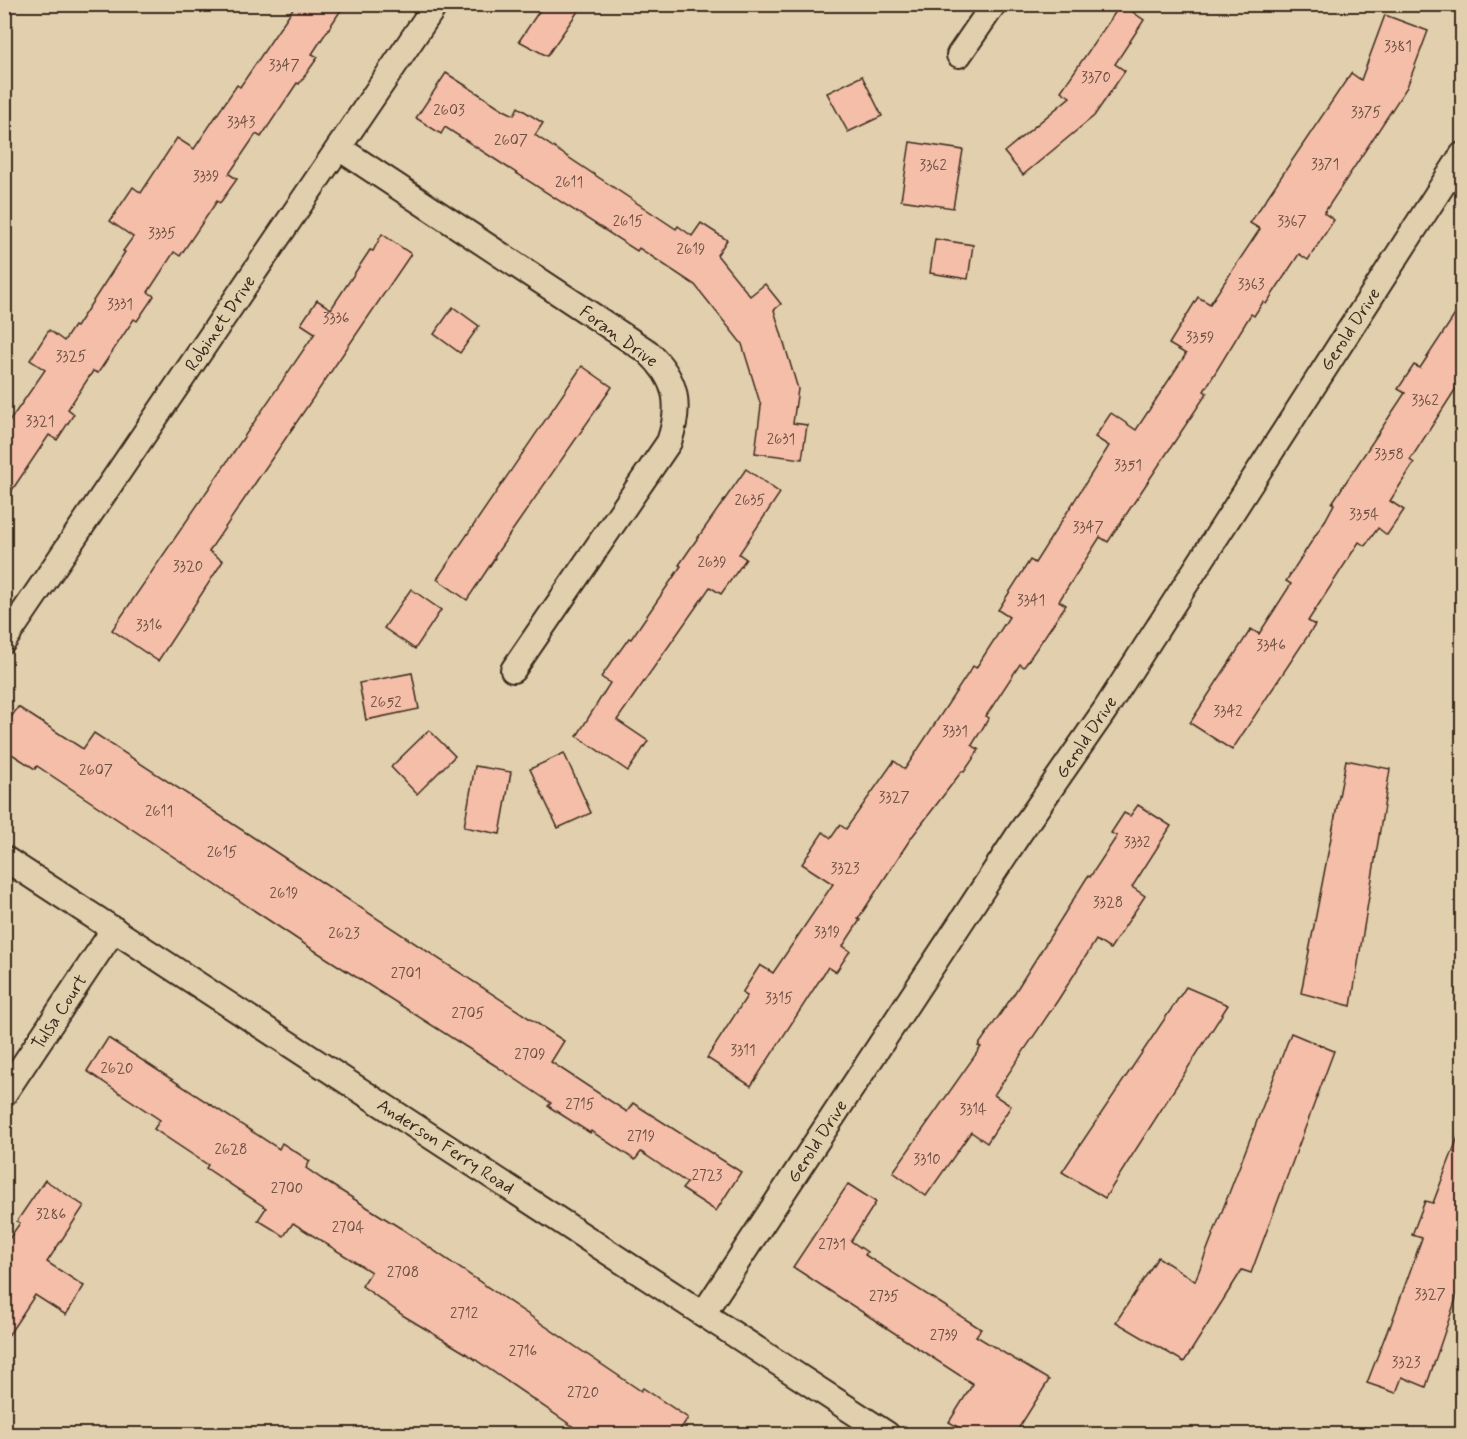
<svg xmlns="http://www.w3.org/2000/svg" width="1467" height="1439" viewBox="0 0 1467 1439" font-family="Mynerve,sans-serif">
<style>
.building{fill:#f5bea9;stroke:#3b2a1e;stroke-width:1.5}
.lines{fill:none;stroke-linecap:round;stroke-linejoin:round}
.minor-casing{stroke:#3b2a1e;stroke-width:28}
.minor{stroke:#e2cfad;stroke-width:24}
.labels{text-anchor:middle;stroke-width:6;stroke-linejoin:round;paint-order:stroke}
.number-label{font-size:15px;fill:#6a4f41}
.street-label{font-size:18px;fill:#3b2a1e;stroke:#e2cfad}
</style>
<rect width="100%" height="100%" fill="#e2cfad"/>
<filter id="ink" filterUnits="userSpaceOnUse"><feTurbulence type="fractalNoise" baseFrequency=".0167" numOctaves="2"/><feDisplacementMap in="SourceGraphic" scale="12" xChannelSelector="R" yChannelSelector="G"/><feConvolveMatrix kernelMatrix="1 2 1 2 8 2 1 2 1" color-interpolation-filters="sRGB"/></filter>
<g filter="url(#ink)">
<g class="building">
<polygon points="296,4 345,4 312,54 318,57 299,84 297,83 261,137 256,134 229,174 237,179 220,203 217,201 180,256 174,252 148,292 154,296 137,321 134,319 98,373 93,371 68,409 74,414 57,440 49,435 4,502 4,429 45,370 30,360 49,330 64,341 74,326 76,327 125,252 123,251 133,237 110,221 133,187 141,193 177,138 194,149 237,85 240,87"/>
<polygon points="544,4 583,4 547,56 519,41"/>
<polygon points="1121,4 1144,20 1115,64 1125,71 1094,116 1023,175 1004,152 1070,97 1061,91"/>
<polygon points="1385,15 1428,31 1407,87 1324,213 1334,220 1308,260 1299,254 1266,304 1263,302 1254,316 1251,314 1204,391 1207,393 1133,504 1108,542 1100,537 1059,601 1066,605 1024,667 1020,664 986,716 989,718 972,745 979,750 964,772 962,771 911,838 858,919 860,920 843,946 850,951 836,972 828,967 751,1086 707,1058 747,996 742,993 760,965 773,973 833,884 802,864 823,832 831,838 840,825 846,829 894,761 905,769 973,666 976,668 1009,617 998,610 1030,560 1035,563 1109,446 1095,437 1111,413 1136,430 1186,354 1169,344 1198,297 1210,304 1260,229 1250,223 1351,73 1361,80"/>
<polygon points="446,73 504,110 514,115 518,107 543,123 535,135 676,229 678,226 692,236 701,223 727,240 717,255 750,296 765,284 781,304 774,310 798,389 793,423 807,425 802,459 755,453 761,406 742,344 695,285 639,248 637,251 445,127 441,134 416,118"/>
<polygon points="862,76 882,116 848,132 827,93"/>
<polygon points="910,142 963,150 953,208 901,200"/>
<polygon points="382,234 411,254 209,551 223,561 158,661 112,630 315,333 301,324 317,300 331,309 370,250 373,251"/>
<polygon points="935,239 973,245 968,279 930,273"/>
<polygon points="1462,304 1462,379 1410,460 1414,463 1390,501 1404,510 1387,535 1378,528 1365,546 1359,542 1308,621 1315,625 1232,750 1190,723 1251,629 1259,634 1291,584 1286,581 1326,519 1334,504 1332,503 1405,393 1398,389 1414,365 1420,368"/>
<polygon points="453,307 479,326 460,353 434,334"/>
<polygon points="582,366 612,387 494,557 495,558 467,600 437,579"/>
<polygon points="746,469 780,493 739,554 746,559 721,594 710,587 617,720 648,741 628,771 577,736 610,683 601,677 629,638 631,639 681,566 679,565 690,549"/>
<polygon points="411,589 441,610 415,649 384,628"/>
<polygon points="412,673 419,709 366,720 359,683"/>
<polygon points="18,707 83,749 94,733 564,1041 551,1062 627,1112 633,1103 741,1172 716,1211 682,1189 687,1183 641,1152 635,1160 591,1131 590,1133 548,1106 551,1103 496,1066 309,947 37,766 35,769 4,749 4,728"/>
<polygon points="429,730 455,756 417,794 391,767"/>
<polygon points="564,753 591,813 558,828 530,769"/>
<polygon points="1346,760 1390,769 1351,1006 1301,993"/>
<polygon points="475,766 511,772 500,834 464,827"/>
<polygon points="1138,805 1171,826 1132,887 1145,896 1110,949 1096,940 1058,1000 994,1095 1011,1106 987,1143 971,1132 926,1196 893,1172 981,1047 978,1046 1012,997 1088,876 1090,877 1117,836 1111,833 1124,813 1130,816"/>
<polygon points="1186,987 1228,1005 1105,1198 1062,1172"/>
<polygon points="1291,1033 1334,1051 1251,1273 1242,1270 1184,1362 1116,1322 1158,1257 1195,1281"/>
<polygon points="108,1038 279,1149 282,1143 310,1161 306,1168 322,1179 402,1229 641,1391 643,1388 688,1418 677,1434 584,1434 467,1354 404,1316 362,1286 371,1272 293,1223 284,1236 258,1220 266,1208 206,1168 208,1165 154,1129 160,1120 87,1071"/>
<polygon points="1460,1132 1462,1133 1462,1256 1456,1275 1462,1277 1462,1281 1426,1387 1402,1377 1396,1393 1367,1383 1389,1326 1390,1327 1422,1238 1412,1235 1425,1201 1433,1203"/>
<polygon points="45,1180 84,1206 47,1262 84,1286 66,1315 35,1295 4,1342 4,1246 20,1223 17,1221"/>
<polygon points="848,1184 876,1202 851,1241 867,1252 865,1255 981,1329 976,1336 1049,1380 1015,1434 970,1434 949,1422 973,1384 793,1267"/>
</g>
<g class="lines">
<defs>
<g id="minor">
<polyline points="959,55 994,4"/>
<path d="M339,148L648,352C677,380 682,404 669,442L513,670"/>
<polyline points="4,641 436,4"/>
<polyline points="4,858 887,1434"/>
<polyline points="4,1094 114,929"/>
<polyline points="703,1314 1019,834 1105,710 1462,155"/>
</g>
</defs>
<use href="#minor" class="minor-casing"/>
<use href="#minor" class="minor"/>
</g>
</g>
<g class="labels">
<g class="number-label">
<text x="1398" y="51">3381</text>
<text x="284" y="70">3347</text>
<text x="1096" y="82">3370</text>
<text x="449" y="115">2603</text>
<text x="1366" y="117">3375</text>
<text x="241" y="127">3343</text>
<text x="511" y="145">2607</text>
<text x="1325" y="169">3371</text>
<text x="933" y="170">3362</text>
<text x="206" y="181">3339</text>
<text x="569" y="187">2611</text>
<text x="628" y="226">2615</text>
<text x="1292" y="226">3367</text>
<text x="162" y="238">3335</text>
<text x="691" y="254">2619</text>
<text x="1251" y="289">3363</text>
<text x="120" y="309">3331</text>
<text x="336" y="323">3336</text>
<text x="1200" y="342">3359</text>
<text x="71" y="361">3325</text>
<text x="1425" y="405">3362</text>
<text x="40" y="426">3321</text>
<text x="781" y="444">2631</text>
<text x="1389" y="459">3358</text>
<text x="1128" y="470">3351</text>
<text x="750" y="505">2635</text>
<text x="1364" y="519">3354</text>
<text x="1088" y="532">3347</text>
<text x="712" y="567">2639</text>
<text x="188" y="571">3320</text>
<text x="1031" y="605">3341</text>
<text x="149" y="630">3316</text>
<text x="1271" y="650">3346</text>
<text x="386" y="707">2652</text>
<text x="1228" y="716">3342</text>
<text x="955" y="736">3331</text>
<text x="96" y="775">2607</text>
<text x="894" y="802">3327</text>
<text x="159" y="816">2611</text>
<text x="1137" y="847">3332</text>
<text x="222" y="857">2615</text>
<text x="845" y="873">3323</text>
<text x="284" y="898">2619</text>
<text x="1108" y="907">3328</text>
<text x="827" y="937">3319</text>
<text x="344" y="938">2623</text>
<text x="406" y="978">2701</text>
<text x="779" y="1003">3315</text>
<text x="468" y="1018">2705</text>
<text x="743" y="1055">3311</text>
<text x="530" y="1059">2709</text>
<text x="117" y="1073">2620</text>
<text x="580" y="1109">2715</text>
<text x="973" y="1114">3314</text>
<text x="641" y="1141">2719</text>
<text x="231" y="1154">2628</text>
<text x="927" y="1164">3310</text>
<text x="707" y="1180">2723</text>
<text x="287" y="1193">2700</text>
<text x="51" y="1219">3286</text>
<text x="348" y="1232">2704</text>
<text x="832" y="1249">2731</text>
<text x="403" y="1277">2708</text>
<text x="1430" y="1299">3327</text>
<text x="884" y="1301">2735</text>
<text x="464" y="1318">2712</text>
<text x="944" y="1340">2739</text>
<text x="523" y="1356">2716</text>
<text x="1406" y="1367">3323</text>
<text x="583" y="1397">2720</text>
</g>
<g class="street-label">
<text transform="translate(220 323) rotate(-56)" y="6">Robinet Drive</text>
<text transform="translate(1350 329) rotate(-57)" y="6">Gerold Drive</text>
<text transform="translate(619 336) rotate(36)" y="6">Foran Drive</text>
<text transform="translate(1086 737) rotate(-56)" y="6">Gerold Drive</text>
<text transform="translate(59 1012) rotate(-57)" y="6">Tulsa Court</text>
<text transform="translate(817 1141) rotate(-57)" y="6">Gerold Drive</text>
<text transform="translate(446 1146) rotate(33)" y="6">Anderson Ferry Road</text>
</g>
</g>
<rect width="1467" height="1439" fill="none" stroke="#e2cfad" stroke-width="24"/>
<rect x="12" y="12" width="1443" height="1415" fill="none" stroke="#3b2a1e" stroke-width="2" filter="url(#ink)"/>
</svg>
